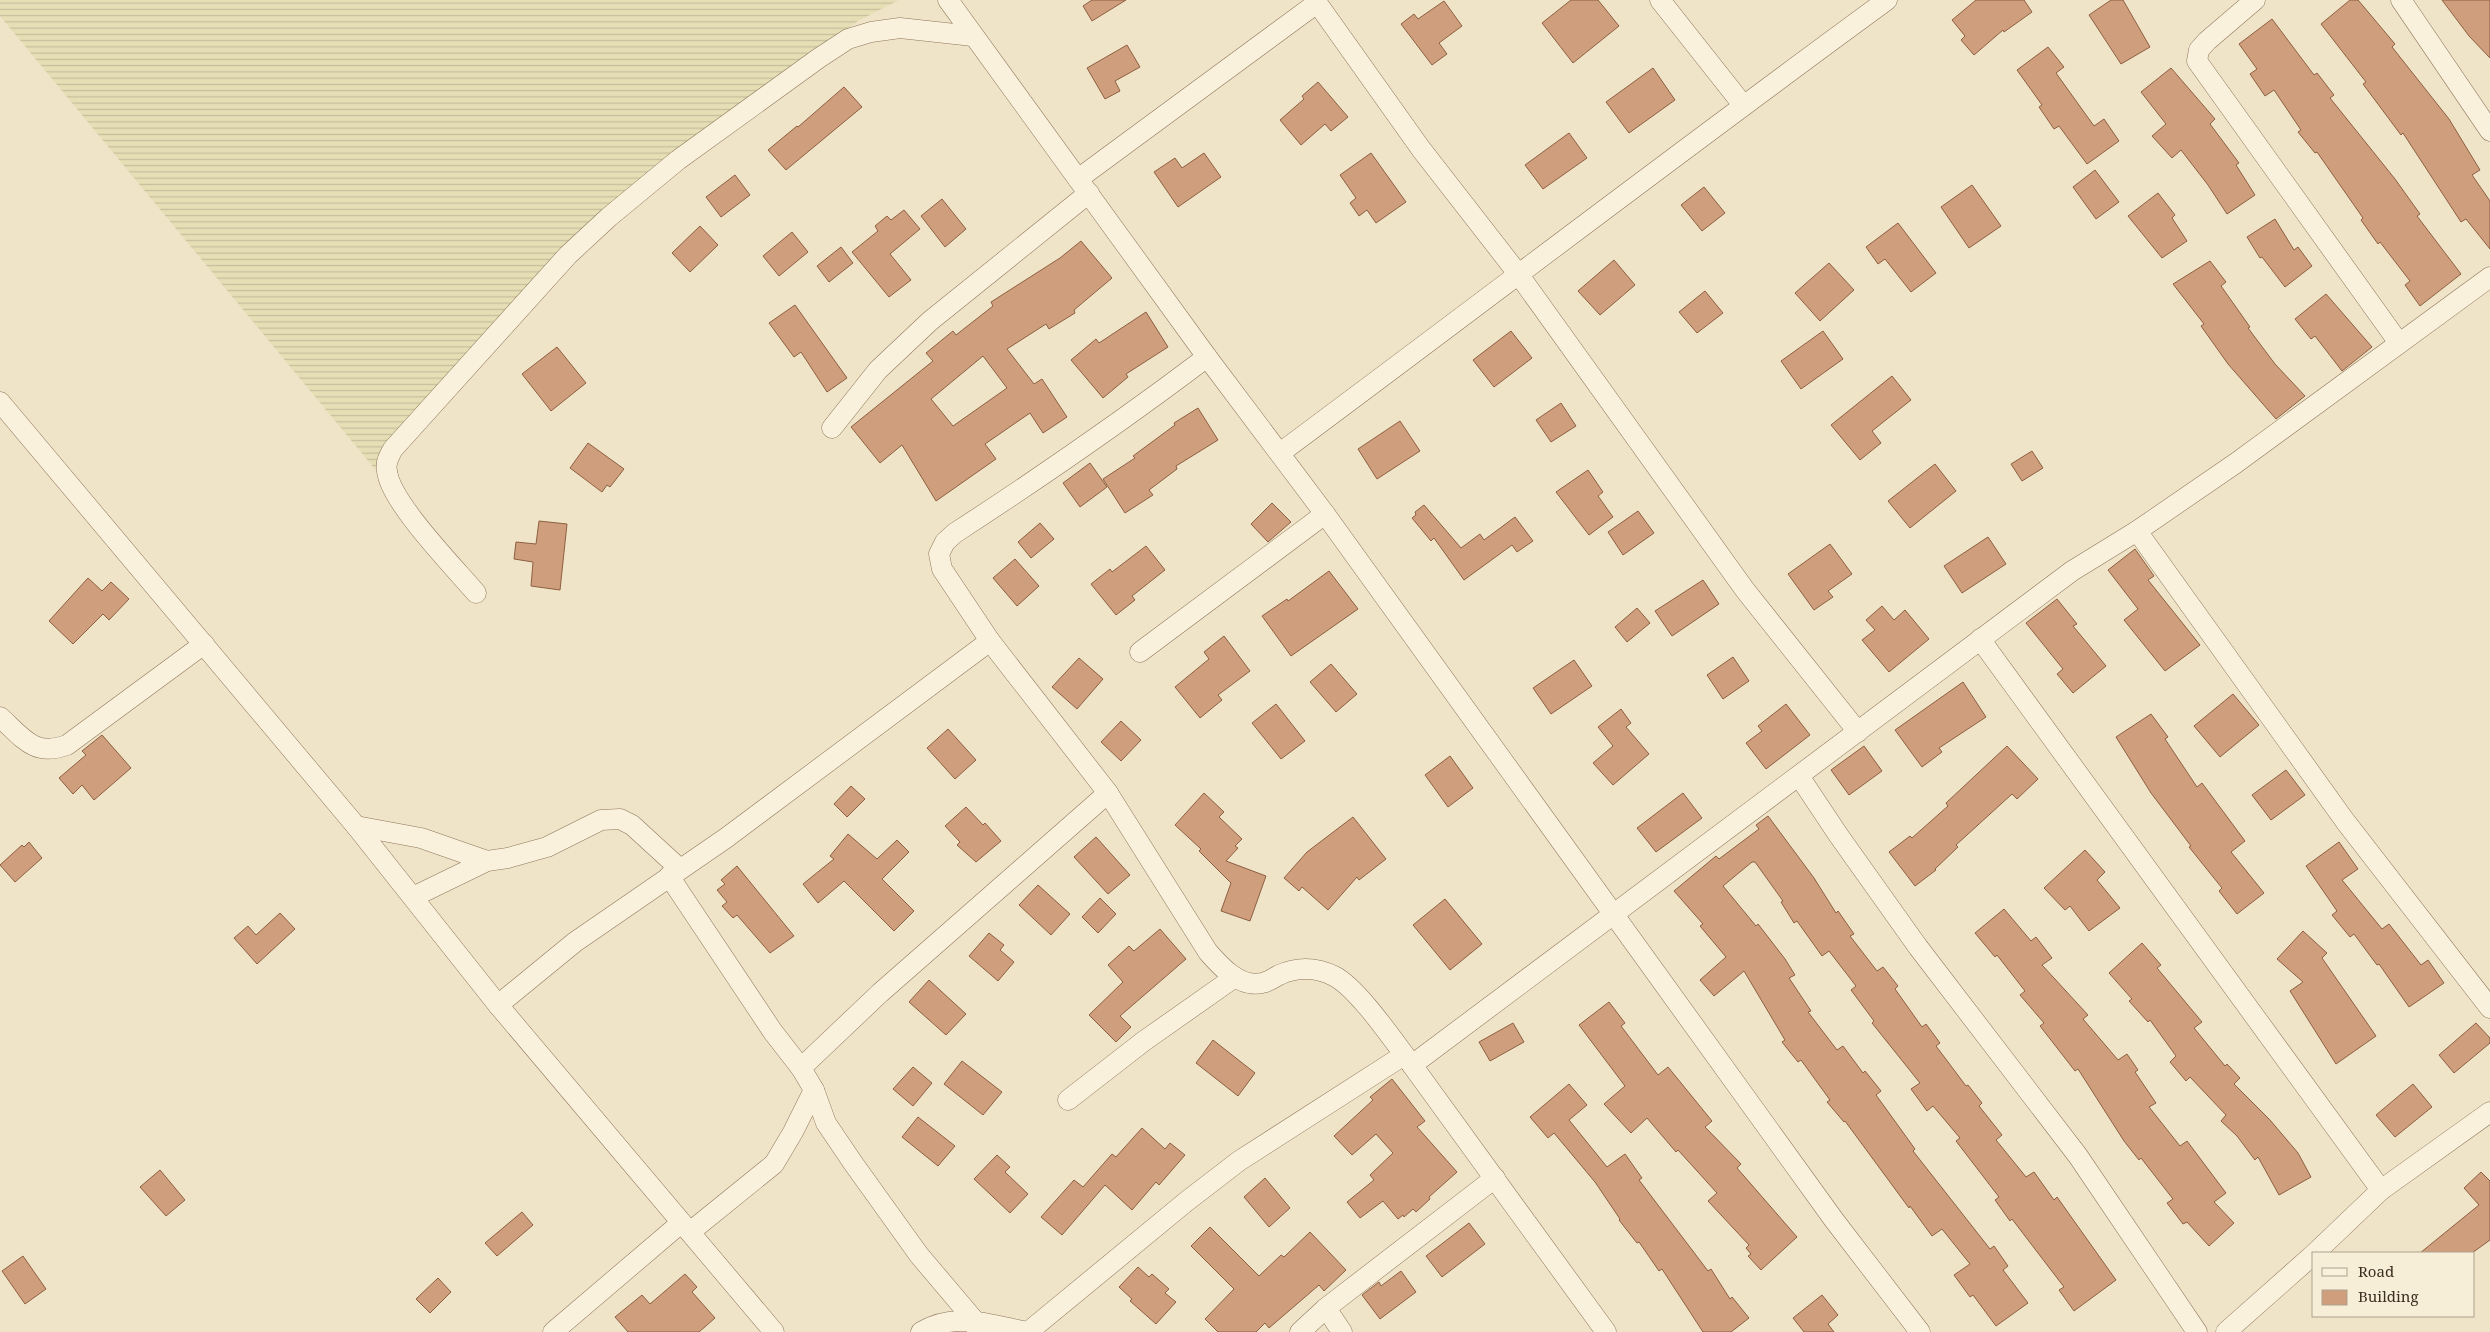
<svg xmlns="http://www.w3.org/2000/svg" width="2490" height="1332" viewBox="0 0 2490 1332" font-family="'Noto Serif',serif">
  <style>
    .farmland { fill: url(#farmland-rules) }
    .building { fill: #cf9f7d; stroke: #8d5f41; fill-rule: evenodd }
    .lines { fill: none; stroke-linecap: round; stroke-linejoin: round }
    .minor-casing { stroke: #8d765c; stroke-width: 21 }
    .minor { stroke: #faf1dc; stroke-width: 20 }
  </style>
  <defs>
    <pattern id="farmland-rules" width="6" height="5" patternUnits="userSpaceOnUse" patternTransform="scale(1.25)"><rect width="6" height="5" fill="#e6deb5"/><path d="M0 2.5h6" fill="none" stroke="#c6bf9b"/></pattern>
  </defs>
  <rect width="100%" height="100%" fill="#f0e4c8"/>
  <path class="farmland" d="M0 0H899L858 21 578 235 379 474 0 16Z"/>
  <g class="building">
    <path d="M1092 0H1126L1092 21 1083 6Z"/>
    <path d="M1571 0H1598L1619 26 1573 63 1542 23Z"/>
    <path d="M1976 0H2024L2032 12 2004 32 2003 30 1974 55 1961 40 1965 36 1952 20Z"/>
    <path d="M2111 0H2123L2150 47 2121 64 2089 15Z"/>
    <path d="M2350 0H2358L2395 44 2392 47 2449 119 2480 170 2472 175 2490 201V249L2466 219 2461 222 2403 133 2401 135 2363 84 2366 82 2321 24Z"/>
    <path d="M2442 0H2490V58L2469 36Z"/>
    <path d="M1444 1 1462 26 1439 43 1447 54 1432 65 1401 24 1414 14 1418 19Z"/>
    <path d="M2272 19 2314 75 2317 73 2334 95 2330 98 2395 179 2420 214 2417 216 2461 274 2420 306 2405 285 2410 281 2380 242 2378 244 2361 220 2363 218 2317 152 2315 153 2298 132 2301 130 2274 90 2265 96 2250 74 2257 69 2239 44Z"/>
    <path d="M1127 45 1140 67 1115 81 1120 91 1105 99 1087 68Z"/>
    <path d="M2048 47 2064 67 2056 73 2094 126 2104 119 2119 141 2087 164 2059 126 2054 129 2039 107 2042 105 2017 70Z"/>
    <path d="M1653 68 1675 100 1629 133 1606 102Z"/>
    <path d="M2171 68 2215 119 2210 124 2239 163 2236 165 2255 195 2227 214 2208 185 2181 150 2172 158 2152 136 2166 124 2141 92Z"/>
    <path d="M1318 82 1348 117 1331 131 1325 124 1301 145 1280 120 1304 99 1302 96Z"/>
    <path d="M844 87 862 107 786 170 768 150 797 126 798 127Z"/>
    <path d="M1569 133 1587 158 1543 189 1525 165Z"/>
    <path d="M1204 153 1221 177 1178 207 1154 172 1175 158 1182 168Z"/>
    <path d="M1371 153 1406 202 1376 223 1367 210 1359 216 1350 203 1356 198 1340 175Z"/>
    <path d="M2095 170 2119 202 2096 219 2073 187Z"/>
    <path d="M735 175 750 195 721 217 706 197Z"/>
    <path d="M1972 185 2001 226 1969 248 1941 207Z"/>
    <path d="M1704 187 1725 213 1702 231 1681 205Z"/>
    <path d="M2158 193 2175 215 2172 218 2187 241 2162 258 2128 216Z"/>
    <path d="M942 199 966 229 945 247 921 216Z"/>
    <path d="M904 210 920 229 890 254 911 280 889 297 852 252 878 231 875 226 887 216 891 220Z"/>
    <path d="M2275 219 2294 250 2298 247 2312 266 2285 287 2262 257 2260 258 2247 237Z"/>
    <path d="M1898 223 1936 273 1911 292 1885 259 1878 264 1866 247Z"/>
    <path d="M700 226 718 245 690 272 672 253Z"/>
    <path d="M792 232 808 252 779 276 763 256Z"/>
    <path d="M1081 241 1112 278 1074 310 1075 313 1049 329 1046 324 1007 349 1034 384 1042 379 1067 417 1043 433 1030 413 985 444 996 459 936 501 902 445 880 463 851 427 933 361 926 353 953 331 956 335 993 306 991 302 1060 258ZM983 356 1007 388 953 426 931 399Z"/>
    <path d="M841 247 853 263 829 282 817 266Z"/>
    <path d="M1614 260 1635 285 1600 315 1578 291Z"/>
    <path d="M2210 261 2226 282 2221 286 2250 327 2248 328 2275 364 2305 396 2276 419 2228 364 2201 326 2204 324 2173 284Z"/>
    <path d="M1829 263 1854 290 1820 321 1795 293Z"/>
    <path d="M1705 291 1723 313 1697 333 1679 312Z"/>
    <path d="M2326 294 2372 347 2342 371 2315 336 2311 339 2295 319Z"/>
    <path d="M795 305 847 378 827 392 801 352 794 357 769 323Z"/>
    <path d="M1146 312 1168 347 1126 374 1128 377 1103 398 1071 360 1096 339 1099 343Z"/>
    <path d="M1511 331 1532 358 1494 387 1473 360Z"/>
    <path d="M1823 331 1843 359 1801 389 1781 361Z"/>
    <path d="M557 347 586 383 551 411 522 374Z"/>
    <path d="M1892 376 1911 400 1872 431 1881 443 1860 460 1831 425Z"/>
    <path d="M1561 403 1576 426 1551 442 1536 420Z"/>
    <path d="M1198 408 1218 440 1176 466 1177 469 1149 490 1153 495 1125 513 1103 479 1135 458 1133 456 1175 425 1174 423Z"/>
    <path d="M1400 421 1420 451 1377 479 1358 449Z"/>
    <path d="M588 443 624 469 610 487 607 485 602 492 570 468Z"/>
    <path d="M2032 451 2043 468 2022 481 2011 464Z"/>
    <path d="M1090 463 1107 487 1080 507 1063 483Z"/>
    <path d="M1935 464 1956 491 1910 528 1888 501Z"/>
    <path d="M1588 470 1603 492 1598 496 1613 517 1589 535 1556 492Z"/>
    <path d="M1272 503 1291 522 1268 542 1251 524Z"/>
    <path d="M1424 505 1461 548 1480 534 1484 540 1515 517 1533 541 1517 552 1512 545 1464 580 1434 538 1431 541 1412 518 1416 515 1415 512Z"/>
    <path d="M1638 511 1654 533 1623 555 1608 532Z"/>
    <path d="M539 521 567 524 560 590 531 586 533 562 514 559 516 542 536 544Z"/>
    <path d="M1040 523 1054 539 1031 558 1018 542Z"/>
    <path d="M1988 537 2006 564 1962 593 1944 566Z"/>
    <path d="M1830 544 1852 574 1828 591 1833 597 1814 610 1788 574Z"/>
    <path d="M1146 546 1165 570 1132 596 1135 600 1116 615 1091 584 1110 569 1112 572Z"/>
    <path d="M2135 549 2154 576 2148 580 2200 645 2165 671 2124 620 2138 609 2108 570Z"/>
    <path d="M1015 559 1039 586 1017 606 993 578Z"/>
    <path d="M1329 571 1358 609 1291 656 1262 616 1287 599 1288 601Z"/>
    <path d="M88 578 102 591 111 582 129 599 109 620 103 614 73 644 49 621Z"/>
    <path d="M1703 580 1719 604 1672 636 1655 611Z"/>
    <path d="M2057 599 2077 624 2073 626 2106 666 2073 693 2057 674 2063 669 2026 623Z"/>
    <path d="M1882 606 1894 620 1905 610 1929 639 1889 672 1862 640 1875 630 1866 620Z"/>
    <path d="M1637 608 1650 623 1627 642 1615 627Z"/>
    <path d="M1224 636 1250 671 1218 695 1222 700 1200 718 1175 687 1209 659 1204 652Z"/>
    <path d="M1733 657 1749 681 1723 699 1707 675Z"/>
    <path d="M1079 658 1103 679 1077 709 1052 687Z"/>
    <path d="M1574 660 1592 686 1551 714 1533 688Z"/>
    <path d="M1331 664 1357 694 1336 712 1310 682Z"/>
    <path d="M1963 682 1986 717 1939 748 1942 752 1922 767 1895 730Z"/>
    <path d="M2233 694 2259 725 2220 757 2194 726Z"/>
    <path d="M1276 704 1305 741 1281 759 1252 723Z"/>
    <path d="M1786 704 1810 735 1766 769 1746 743 1762 731 1758 726Z"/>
    <path d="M1621 709 1631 723 1626 727 1649 754 1613 785 1593 763 1613 746 1598 727Z"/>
    <path d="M2151 714 2168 737 2165 739 2197 787 2202 783 2245 841 2231 852 2264 893 2237 914 2219 891 2222 888 2189 847 2191 846 2151 793 2116 737Z"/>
    <path d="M1121 721 1141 740 1121 761 1101 742Z"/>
    <path d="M948 729 976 760 955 779 927 748Z"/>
    <path d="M102 735 131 768 94 800 82 785 73 794 59 778 86 755 82 751Z"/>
    <path d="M1864 746 1882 771 1849 795 1831 770Z"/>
    <path d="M2007 746 2038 779 2017 799 2012 794 1956 845 1958 847 1935 869 1936 870 1915 886 1889 852 1910 836 1912 838 1948 806 1946 803Z"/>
    <path d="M1450 756 1473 788 1448 807 1425 775Z"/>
    <path d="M2286 770 2305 795 2271 820 2252 795Z"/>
    <path d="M851 786 865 799 847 817 834 804Z"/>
    <path d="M1204 793 1224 812 1219 817 1242 839 1235 846 1238 848 1226 861 1266 876 1250 921 1221 911 1231 883 1199 851 1201 849 1175 825Z"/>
    <path d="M1683 793 1702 818 1656 852 1637 828Z"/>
    <path d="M966 807 983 825 985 823 1001 841 976 862 957 845 960 842 945 826Z"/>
    <path d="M1768 816 1814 878 1836 913 1838 911 1854 934 1850 936 1877 971 1883 967 1898 986 1895 989 1922 1027 1926 1024 1940 1043 1936 1046 1966 1086 1968 1085 1982 1103 1979 1106 2002 1135 1996 1140 2026 1177 2034 1172 2054 1200 2057 1197 2116 1280 2074 1311 2059 1290 2064 1287 2012 1219 2010 1221 1995 1200 1999 1197 1956 1141 1960 1138 1933 1106 1927 1111 1911 1089 1920 1083 1872 1023 1874 1021 1851 990 1856 986 1829 951 1822 956 1797 921 1794 923 1781 902 1783 901 1755 862H1752L1723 886 1756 926 1758 924 1785 959 1795 975 1789 978 1811 1011 1808 1012 1837 1050 1843 1046 1863 1073 1865 1071 1881 1091 1876 1095 1915 1149 1913 1151 1990 1249 1994 1246 2008 1266 2003 1270 2028 1303 1996 1326 1973 1295 1970 1297 1954 1275 1970 1264 1942 1229 1932 1236 1910 1206 1909 1208 1845 1121 1844 1122 1827 1102 1830 1100 1801 1060 1798 1062 1782 1042 1785 1040 1744 971 1714 996 1700 980 1726 957 1700 926 1703 924 1674 891 1716 856 1719 859 1759 829 1756 825Z"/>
    <path d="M1353 817 1386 859 1359 880 1357 877 1328 910 1302 887 1299 891 1284 878 1307 852Z"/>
    <path d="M848 834 877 859 897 840 909 852 882 879 914 911 894 931 844 881 818 903 803 884 834 859 830 856Z"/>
    <path d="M1096 837 1130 875 1108 894 1074 857Z"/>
    <path d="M29 842 42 858 15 882 0 865 22 845 24 847Z"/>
    <path d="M2339 842 2358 869 2342 880 2382 929 2389 924 2421 965 2428 960 2444 983 2409 1007 2379 964 2377 965 2354 934 2350 937 2332 915 2337 911 2306 866Z"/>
    <path d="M2085 850 2105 872 2097 880 2120 908 2089 931 2070 906 2065 910 2044 888Z"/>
    <path d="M737 866 794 936 770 953 737 915 733 918 722 906 727 902 717 890 725 884 721 880Z"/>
    <path d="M1038 885 1070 914 1051 935 1019 905Z"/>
    <path d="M1100 898 1116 914 1098 933 1082 917Z"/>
    <path d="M1445 899 1482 944 1450 970 1413 925Z"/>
    <path d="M2004 909 2031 941 2036 937 2052 958 2042 965 2088 1015 2083 1019 2118 1060 2127 1054 2138 1070 2135 1072 2156 1103 2149 1107 2180 1146 2187 1141 2226 1193 2214 1202 2234 1223 2209 1246 2187 1222 2183 1224 2167 1203 2173 1199 2141 1158 2139 1160 2124 1141 2078 1069 2075 1071 2040 1026 2044 1023 2020 995 2025 991 1997 955 1995 957 1975 933Z"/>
    <path d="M280 913 295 929 257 964 234 938 248 926 256 935Z"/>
    <path d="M1160 929 1186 959 1120 1016 1131 1027 1116 1042 1089 1015 1123 982 1108 965 1129 946 1134 951Z"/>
    <path d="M2303 931 2327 953 2322 958 2376 1036 2336 1064 2290 991 2303 982 2277 959Z"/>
    <path d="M989 933 1004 945 1000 950 1014 962 998 981 969 956Z"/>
    <path d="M2142 943 2161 965 2157 968 2202 1022 2194 1028 2225 1066 2227 1064 2240 1078 2234 1084 2270 1120 2298 1153 2311 1177 2279 1195 2258 1157 2255 1160 2237 1136 2221 1121 2226 1115 2190 1077 2186 1081 2170 1062 2176 1056 2150 1020 2148 1022 2129 1001 2132 999 2109 973Z"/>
    <path d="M929 980 966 1014 946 1035 909 1002Z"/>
    <path d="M1609 1002 1625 1023 1621 1026 1658 1075 1668 1067 1712 1121 1705 1127 1741 1164 1737 1168 1797 1237 1761 1270 1748 1256 1751 1254 1746 1248 1749 1245 1708 1201 1717 1193 1678 1150 1676 1152 1647 1118 1631 1133 1604 1104 1625 1086 1579 1025Z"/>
    <path d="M1513 1023 1524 1042 1490 1061 1479 1042Z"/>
    <path d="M2476 1023 2490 1038V1043L2454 1073 2439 1055Z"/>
    <path d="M1213 1040 1255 1073 1238 1096 1196 1063Z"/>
    <path d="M962 1061 1002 1092 983 1115 944 1084Z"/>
    <path d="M913 1067 932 1083 913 1106 893 1089Z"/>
    <path d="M1392 1079 1425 1121 1417 1127 1457 1172 1429 1197 1430 1199 1416 1212 1413 1209 1404 1217 1403 1215 1398 1219 1383 1201 1360 1218 1347 1202 1374 1180 1370 1175 1393 1153 1376 1134 1352 1155 1334 1136 1373 1100 1370 1097Z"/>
    <path d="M1569 1084 1587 1105 1569 1120 1607 1167 1625 1154 1642 1178 1639 1180 1708 1271 1711 1269 1730 1299 1732 1297 1749 1318 1731 1332H1703L1662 1269 1659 1271 1639 1242 1637 1243 1619 1220 1620 1219 1595 1182 1554 1133 1548 1138 1530 1117Z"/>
    <path d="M2413 1084 2432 1107 2395 1137 2376 1115Z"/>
    <path d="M918 1117 955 1146 938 1166 902 1137Z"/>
    <path d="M1142 1128 1165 1149 1170 1143 1185 1155 1159 1185 1156 1182 1132 1210 1105 1185 1062 1235 1041 1217 1074 1180 1083 1187 1112 1154 1116 1157Z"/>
    <path d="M997 1155 1010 1167 1005 1172 1028 1194 1010 1213 974 1179Z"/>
    <path d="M160 1170 185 1200 166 1216 140 1187Z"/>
    <path d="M2481 1172 2490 1181V1240L2472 1253H2420L2479 1205 2464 1188Z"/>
    <path d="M1265 1178 1290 1208 1269 1227 1244 1197Z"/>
    <path d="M522 1212 533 1225 497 1256 485 1243Z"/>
    <path d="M1469 1223 1485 1244 1442 1277 1426 1256Z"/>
    <path d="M1210 1227 1259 1276 1281 1255 1284 1257 1310 1232 1346 1270 1324 1291 1319 1285 1269 1328 1265 1323 1256 1332H1218L1205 1319 1234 1289 1191 1246Z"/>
    <path d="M23 1256 46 1289 25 1304 2 1271Z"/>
    <path d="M1138 1267 1149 1277 1152 1274 1169 1289 1165 1293 1176 1302 1156 1324 1130 1301 1132 1299 1119 1287Z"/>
    <path d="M1401 1271 1416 1292 1380 1319 1362 1295 1379 1282 1381 1286Z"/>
    <path d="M685 1274 697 1287 692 1292 715 1318 699 1332H628L615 1317 642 1295 650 1304Z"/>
    <path d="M438 1278 451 1292 430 1313 416 1299Z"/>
    <path d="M1822 1295 1838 1315 1828 1324 1834 1332H1804L1793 1318Z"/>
  </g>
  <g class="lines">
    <g class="minor-casing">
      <g id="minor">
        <path d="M948 0 1207 357 1325 514 1834 1220 1920 1332"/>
        <path d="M1315 0 1421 149 1519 275 1745 590 1858 732"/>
        <path d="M1660 0 1743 105"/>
        <path d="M2255 0 2207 41 2199 50 2197 61 2399 343"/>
        <path d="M2401 0 2490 131"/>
        <path d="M1078 179 1317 3"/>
        <path d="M0 402 356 826 498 1005 774 1332"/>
        <path d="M832 428 878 370 930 321 1089 193"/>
        <path d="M1280 453C1483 302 1683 149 1887 0"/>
        <path d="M2137 531 2345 821 2490 1008"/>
        <path d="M476 593C454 567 390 502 387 471 385 463 389 456 393 449L568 255 609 217 678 160 819 58 848 39 871 32 900 28 973 36"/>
        <path d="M1980 639 2381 1190"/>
        <path d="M990 641 1108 793 1208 952C1221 967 1240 988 1262 983 1268 982 1274 978 1279 975 1297 967 1316 967 1334 976 1358 988 1395 1043 1412 1065"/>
        <path d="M1140 652 1325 514"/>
        <path d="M0 717C23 738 34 757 67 745L204 644"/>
        <path d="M1799 776 1839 836 1918 947 2078 1156 2197 1332"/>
        <path d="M356 826 421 838 487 861"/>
        <path d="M669 876 773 1032 801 1068"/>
        <path d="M413 897 487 861 508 858 547 847 601 820 620 819 632 825 680 869"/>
        <path d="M498 1005 575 942 726 838 990 641 942 569 939 554 945 542 955 533C1041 477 1125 419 1207 357"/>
        <path d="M1068 1100 1144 1041 1235 977"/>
        <path d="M690 1232 774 1164 793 1132 814 1090"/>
        <path d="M2315 1253 2381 1190 2490 1112"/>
        <path d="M553 1332 681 1223"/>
        <path d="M921 1332C955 1311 992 1325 1027 1332"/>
        <path d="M977 1332 974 1320 919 1255 853 1163 826 1123 814 1090 801 1068 880 993 1108 793"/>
        <path d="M1028 1332 1187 1201 1239 1161 1404 1055"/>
        <path d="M1300 1332 1326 1308"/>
        <path d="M1342 1332 1326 1308 1495 1178"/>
        <path d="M1606 1332 1412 1065 2072 571 2137 531 2236 463 2490 277"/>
        <path d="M2226 1332 2314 1254"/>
      </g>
    </g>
    <use href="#minor" class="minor"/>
  </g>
  <rect x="2312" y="1252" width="162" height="65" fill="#f7eed8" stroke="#ada18e"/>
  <rect x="2322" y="1268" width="25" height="8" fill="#faf1dc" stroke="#ada18e"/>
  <text x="2358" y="1277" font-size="15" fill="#3d2e20">Road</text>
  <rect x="2322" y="1290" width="25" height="15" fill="#cf9f7d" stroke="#ada18e"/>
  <text x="2358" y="1302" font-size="15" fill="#3d2e20">Building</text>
</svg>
